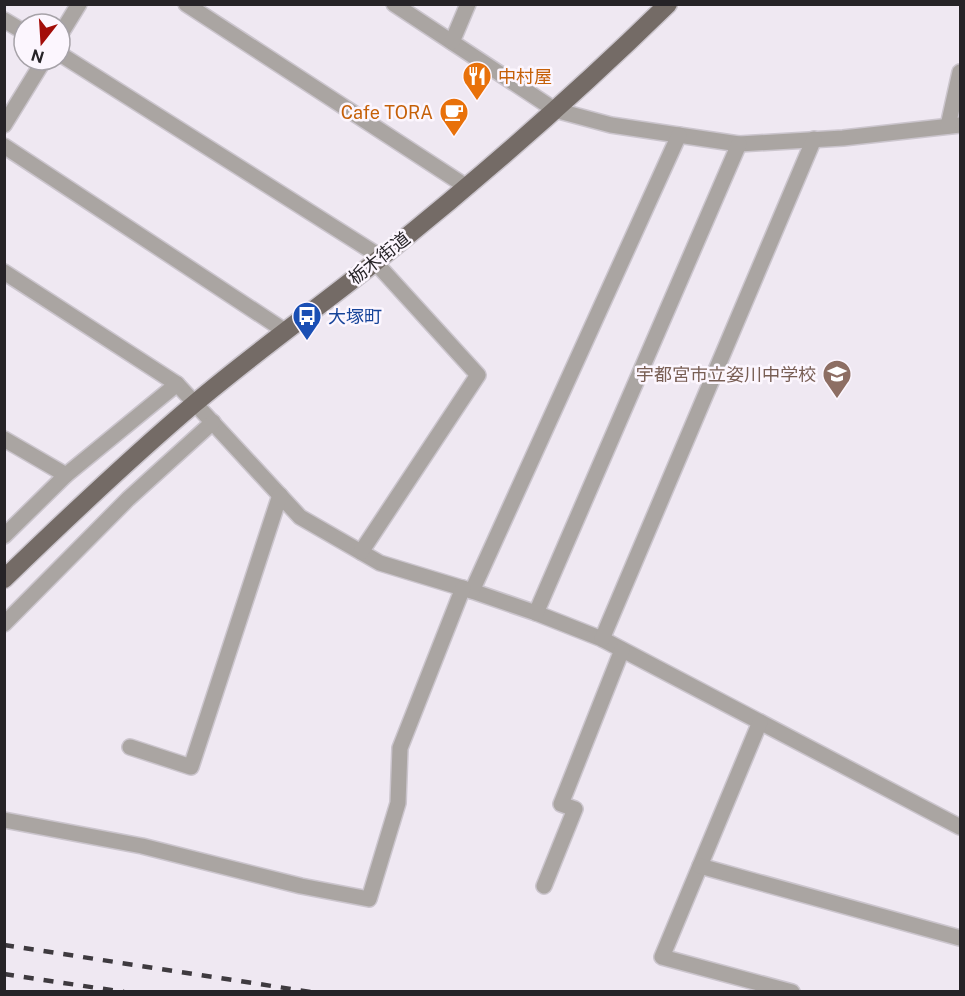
<svg xmlns="http://www.w3.org/2000/svg" width="965" height="996" viewBox="0 0 965 996" font-family="'Public Sans','Noto Sans JP',sans-serif">
  <style>
    .lines { fill: none; stroke-linecap: round; stroke-linejoin: round }
    .street-casing { stroke: #cbc5cd; stroke-width: 18 }
    .primary-casing { stroke: #cbc5cd; stroke-width: 21 }
    .street { stroke: #aaa5a2; stroke-width: 15 }
    .primary { stroke: #746b66; stroke-width: 18 }
    .rail { stroke: #3e3a3f; stroke-width: 4.5; stroke-dasharray: 10 10; stroke-linecap: butt }
    .labels { text-anchor: middle; dominant-baseline: central; stroke-width: 5; stroke-linejoin: round; paint-order: stroke }
    .food-label { font-size: 18px; fill: #c56008; stroke: #fcf6fe; text-anchor: start }
    .street-label { font-size: 18px; fill: #262327; stroke: #fcf6fe }
    .transit-label { font-size: 18px; fill: #164399; stroke: #fcf6fe; text-anchor: start }
    .education-label { font-size: 18px; fill: #785e54; stroke: #fcf6fe; text-anchor: end }
  </style>
  <rect width="100%" height="100%" fill="#efe8f2"/>
  <g class="lines">
    <g class="street-casing">
      <g id="street">
        <path d="M186 4 467 187"/>
        <path d="M394 4 555 110 611 125 739 144 843 138 960 125"/>
        <path d="M4 20 24 32"/>
        <path d="M60 35 79 4"/>
        <path d="M452 42 468 4"/>
        <path d="M60 54 381 257"/>
        <path d="M4 125 44 60"/>
        <path d="M948 126 960 72"/>
        <path d="M4 146 285 331"/>
        <path d="M4 272 177 384 300 517 380 563 472 591 536 613 602 639 960 827"/>
        <path d="M4 439 66 475"/>
        <path d="M4 536 66 475 177 384"/>
        <path d="M361 552 478 375 375 262"/>
        <path d="M472 591 679 135"/>
        <path d="M536 613 739 144"/>
        <path d="M4 624 128 499 213 422"/>
        <path d="M602 639 814 139"/>
        <path d="M760 722 662 957 792 992"/>
        <path d="M130 747 191 767 280 495"/>
        <path d="M4 820 142 846 301 886 369 899 398 803 400 748 463 588"/>
        <path d="M700 866 960 938"/>
        <path d="M544 886 575 809 561 804 622 650"/>
      </g>
    </g>
    <g class="primary-casing">
      <path id="primary" d="M4 579C66 519 128 460 194 404 254 353 318 308 379 259 480 178 576 94 668 4"/>
    </g>
    <use href="#street" class="street"/>
    <use href="#primary" class="primary"/>
    <g class="rail">
      <path d="M4 945 311 992"/>
      <path d="M4 974 124 992"/>
    </g>
  </g>
  <defs>
    <g id="restaurant-pin" transform="scale(1.5)"><path d="M0 17L-7.5 6A9.5 9.5 0 1 1 7.5 6Z" fill="#e8710a" stroke="#fcf6fe"/><path d="M-5-6h1v4h1v-4h1v4h1v-4h1v5L-1.5 .5V6h-2V.5L-5-1ZM5-6V6H3V1.5H1.5Q1.5-4 5-6Z" fill="#fff"/></g>
    <g id="cafe-pin" transform="scale(1.5)"><path d="M0 17L-7.5 6A9.5 9.5 0 1 1 7.5 6Z" fill="#e8710a" stroke="#fcf6fe"/><path d="M-5.5-4.5H6V0H3Q3 3.5 0 3.5H-2.5Q-5.5 3.5-5.5 0ZM3-3.2v2h1.7v-2ZM-6 4.5H4V6H-6Z" fill="#fff"/></g>
    <g id="bus-pin" transform="scale(1.5)"><path d="M0 17L-7.5 6A9.5 9.5 0 1 1 7.5 6Z" fill="#1a4fb4" stroke="#fcf6fe"/><path d="M-5-6H5V4H4V6H2V4H-2V6H-4V4H-5ZM-3.5-4V0h7V-4ZM-3.5 1.2v1.5H-2V1.2ZM2 1.2v1.5H3.5V1.2Z" fill="#fff"/></g>
    <g id="school-pin" transform="scale(1.5)"><path d="M0 17L-7.5 6A9.5 9.5 0 1 1 7.5 6Z" fill="#8d6e63" stroke="#fcf6fe"/><path d="M0-5L7-2L0 1L-7-2ZM-4 1L0 2.5L4 1V4Q0 6-4 4Z" fill="#fff"/></g>
  </defs>
  <g fill-rule="evenodd">
    <use href="#restaurant-pin" x="477" y="76"/>
    <use href="#cafe-pin" x="454" y="112"/>
    <use href="#bus-pin" x="307" y="316"/>
    <use href="#school-pin" x="837" y="374"/>
  </g>
  <g class="labels">
    <g class="food-label">
      <text x="498" y="76">中村屋</text>
      <text x="433" y="112" text-anchor="end">Cafe TORA</text>
    </g>
    <g class="street-label">
      <text transform="translate(379 258) rotate(-38)">栃木街道</text>
    </g>
    <g class="transit-label">
      <text x="328" y="316">大塚町</text>
    </g>
    <g class="education-label">
      <text x="816" y="374">宇都宮市立姿川中学校</text>
    </g>
  </g>
  <rect width="965" height="996" fill="none" stroke="#262327" stroke-width="12"/>
  <g transform="translate(42 42) rotate(197)"><circle r="28" fill="#fcf6fe" stroke="#a6a2a8" stroke-width="1.5"/>
  <path d="M0-4.5L10 22L0 15L-10 22Z" fill="#a30d09"/>
  <text y="-9" font-size="16" font-weight="bold" text-anchor="middle" fill="#262327">N</text>
  </g>
</svg>
